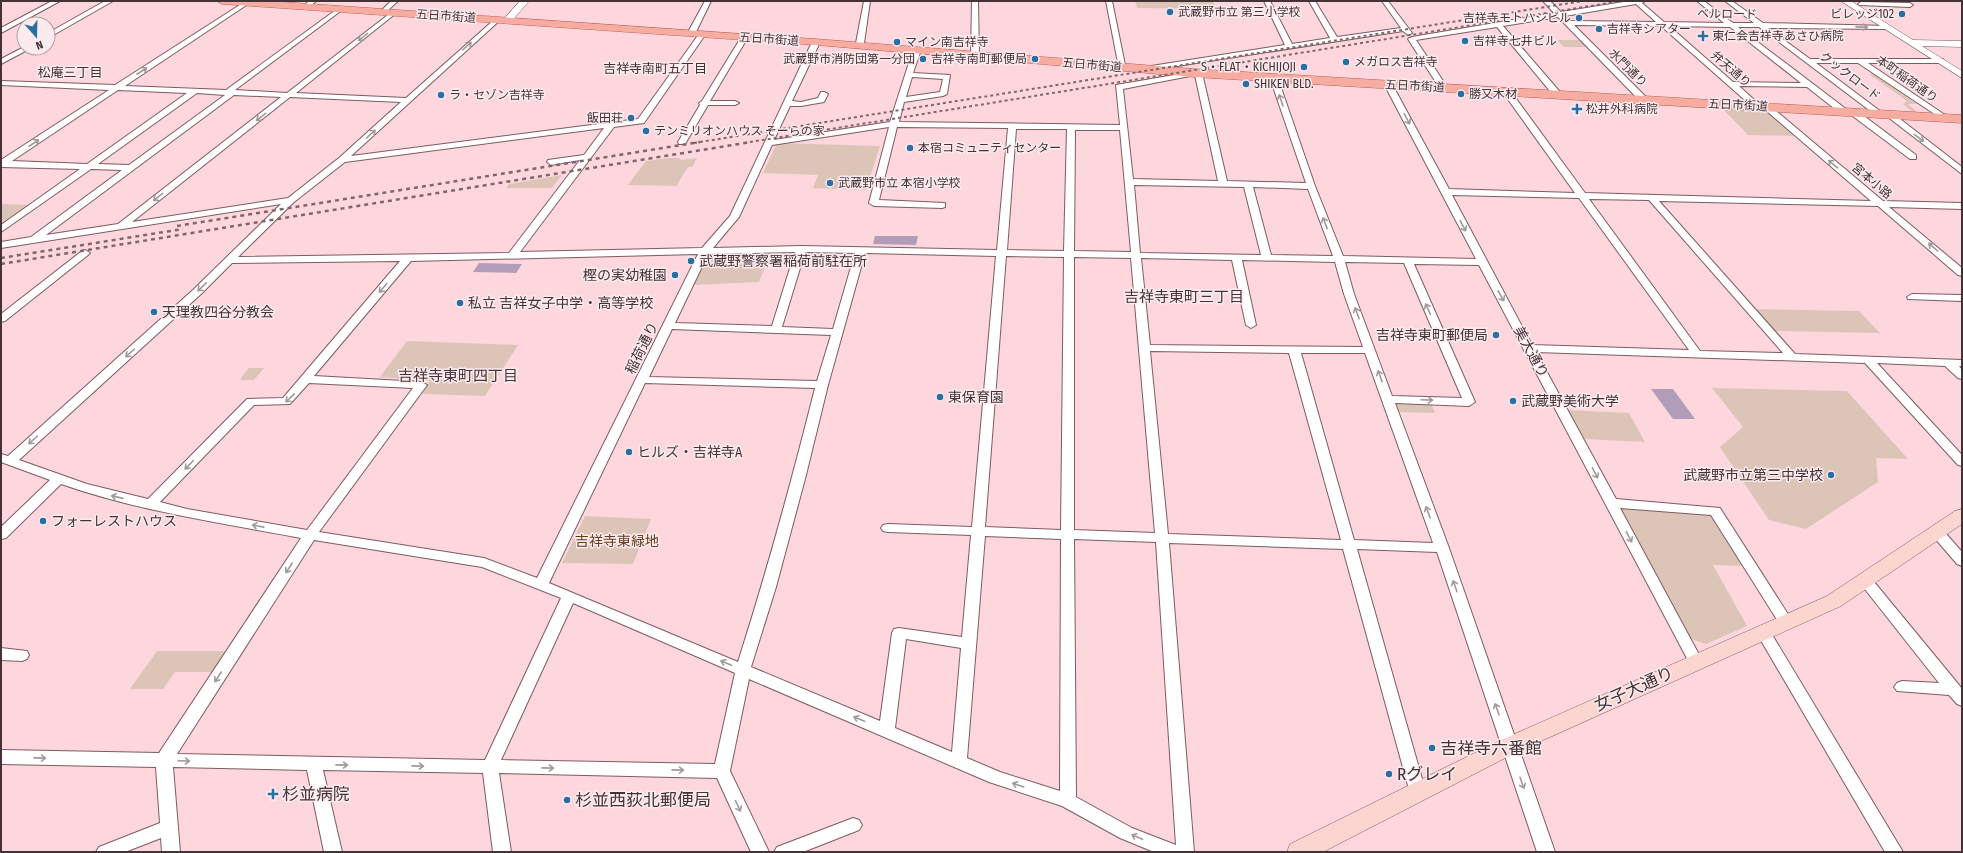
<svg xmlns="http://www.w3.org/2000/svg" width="1963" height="853" viewBox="0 0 1963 853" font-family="'Fira Sans Condensed','Noto Sans JP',sans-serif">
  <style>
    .green { fill: #dcc5b7 }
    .water { fill: #b29db9 }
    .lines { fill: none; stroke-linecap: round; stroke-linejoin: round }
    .minor-casing { stroke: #7c5b61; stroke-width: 2 }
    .tertiary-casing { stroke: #7c5b61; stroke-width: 1 }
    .secondary-casing { stroke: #7c5b61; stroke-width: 1 }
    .primary-casing { stroke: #b45e53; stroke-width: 1 }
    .minor { fill: #fff; fill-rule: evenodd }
    .tertiary { fill: #fff; fill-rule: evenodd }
    .secondary { fill: #fbd6d0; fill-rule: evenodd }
    .primary { fill: #f7aca1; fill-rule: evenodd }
    .rail-far1 { stroke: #7e676b; stroke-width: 2; stroke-dasharray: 3 3; stroke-linecap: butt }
    .rail { stroke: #7e676b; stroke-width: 2.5; stroke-dasharray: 4 4; stroke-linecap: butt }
    .oneway { stroke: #a1999a }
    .poi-dot { fill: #2a6fa4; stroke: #fbebee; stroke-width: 1.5 }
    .labels { text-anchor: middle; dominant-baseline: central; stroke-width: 3; stroke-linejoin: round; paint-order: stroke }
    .far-poi-label { font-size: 12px; fill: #433336; stroke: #fbebee; text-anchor: start }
    .far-street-label { font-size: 12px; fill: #433336; stroke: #fbebee }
    .far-neighbourhood-label { font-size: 13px; fill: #433336; stroke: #fbebee }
    .poi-label { font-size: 14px; fill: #433336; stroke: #fbebee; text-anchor: start }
    .street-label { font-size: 14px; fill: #433336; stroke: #fbebee }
    .park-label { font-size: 14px; fill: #663a1b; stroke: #fbebee }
    .neighbourhood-label { font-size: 15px; fill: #433336; stroke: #fbebee }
    .near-street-label { font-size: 17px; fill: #433336; stroke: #fbebee }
    .near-poi-label { font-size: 17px; fill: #433336; stroke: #fbebee; text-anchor: start }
  </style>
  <rect width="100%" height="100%" fill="#fed7de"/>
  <g class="green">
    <path d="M1135 1H1213L1216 9 1137 8Z"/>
    <path d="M1557 40H1579L1587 47H1564Z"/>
    <path d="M1869 74H1874L1917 104H1908L1917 112H1913L1903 104 1907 101Z"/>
    <path d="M1722 108 1767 111 1797 136 1748 135Z"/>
    <path d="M777 143 880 146 866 190 813 188 818 175 763 173Z"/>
    <path d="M669 158H679L681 160 697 158 692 167H688L676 186 628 185 646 161Z"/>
    <path d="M562 175 552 188H506L509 184Z"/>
    <path d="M1 204 30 205 1 224Z"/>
    <path d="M770 254 759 282 694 285 707 257 711 256Z"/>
    <path d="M1755 309 1859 311 1880 333 1773 331Z"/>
    <path d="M407 341 518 345 485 396 422 394 430 381 380 377Z"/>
    <path d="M249 368H264L254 380H241V378Z"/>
    <path d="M1712 388 1847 391 1908 459 1876 458 1878 482 1806 529 1769 520 1720 447 1743 427Z"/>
    <path d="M1395 401 1431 403 1435 413 1399 412Z"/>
    <path d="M1567 410 1629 413 1645 442 1584 439Z"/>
    <path d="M1628 507 1708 513 1717 519 1744 566 1713 565 1747 626 1706 644 1691 639 1621 509Z"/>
    <path d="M585 516 651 519 633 564 562 563Z"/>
    <path d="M157 651H228L214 672H175L163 689H130Z"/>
  </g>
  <g class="water">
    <path d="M875 236H918L916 245 873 244Z"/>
    <path d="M479 263 522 264 516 273 473 272Z"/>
    <path d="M1651 389H1673L1695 419H1673Z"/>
  </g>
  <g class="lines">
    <g class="minor-casing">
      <g id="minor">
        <path d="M52 1H60L1 33V28Z"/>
        <path d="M105 1H113L48 38V33Z"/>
        <path d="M246 1 248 2V4L125 86 226 90 340 7 343 9 342 10 235 90 287 93 393 11 395 12V14L296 93 406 98 495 19H499V21L351 156 638 119 699 34H703L705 35 644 123 614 127 520 252 702 248 730 216 812 42 816 40 820 42 792 101 801 102 818 98 821 92H824L828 94 824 102 801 106H790L774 140 890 122 913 50 917 48 921 50 913 73 950 75 947 94 943 96 904 102 899 122 1120 125 1116 85 1198 71 1202 73 1227 181 1306 183 1270 78 1277 76 1315 186 1343 256 1476 259 1384 84 1385 82 1392 84 1449 189 1575 193 1502 91 1506 89H1509L1585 193 1871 201 1762 107 1769 105 1883 201 1962 203V209L1889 207 1962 268V276L1958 275 1878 206 1659 201 1795 354 1962 360V366H1959L1962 370V379L1958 378 1945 366 1877 363 1962 455V466L1958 465 1865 363 1536 352 1616 499 1720 508 1793 622 1791 626 1786 627 1781 626 1711 515 1620 508 1703 662 1701 666 1696 668 1691 666 1479 265 1414 264 1475 402 1469 406 1395 403 1449 548 1555 852H1537L1437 552 1357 549 1426 793 1424 798 1418 800 1412 798 1410 793 1343 549 1169 543 1194 852H1154L1120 838 1062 806 989 782 749 679 730 771 769 852H751L717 778 499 773 511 852H493L483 773 323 770 342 852H324L307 770 173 767 180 852H162L161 838 125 852H96L99 847 160 823 156 767 1 764V750L159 753 301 538C221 523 138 511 61 484L6 538 1 539V527L50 480 1 462V454L8 456 193 290 281 204 1 248V242L31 237 122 170 91 169 1 232V225L80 169 1 167V160L109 90 1 85V81L115 85ZM1195 75 1218 181 1133 179 1123 89ZM912 77 943 79 940 92 906 97ZM118 90 187 93 87 164 12 161ZM197 93 225 95 129 165 98 164ZM234 95 281 97 118 224 46 235ZM290 97 401 102 339 158 288 198 132 222ZM889 127 869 203 874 206 942 208 945 207V203L879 200 897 127 1008 128 997 250 801 246 713 248 739 217 772 145ZM604 128 584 155 548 160 547 162 551 165 580 160 509 253 238 257 294 202 345 162ZM1016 129H1067L1064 251 1007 250ZM1075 130H1120L1131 252 1074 251ZM1134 185 1244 187 1261 255 1140 253ZM1253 187 1308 189 1333 256 1271 255ZM1452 195 1579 198 1689 350 1532 345ZM1589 199 1649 200 1783 353 1700 351ZM795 252 772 326 675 323 708 254ZM805 252 855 253 833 329 782 327ZM865 253 996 256 972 527 888 524 883 525 881 528 883 531 888 532 971 535 962 637 899 628 894 629 892 633 880 721 751 667 776 587 806 475 828 385ZM698 254 537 578 484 558 319 532 427 385 421 382 314 376 411 261ZM1006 256 1064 257 1061 530 985 527ZM1074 257 1131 258 1155 533 1074 530ZM1141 258 1232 260 1246 325 1251 328 1256 325 1242 260 1335 262 1344 294 1363 347 1150 345ZM400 261 283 398 247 399 148 499 87 484 19 460 201 294 232 263ZM1345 262 1404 263 1462 398 1392 396 1354 294ZM672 329 831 335 817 381 649 377ZM1150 351 1289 353 1341 540 1168 534ZM1301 353H1365L1433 543 1354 540ZM309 383 413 388 307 530 187 509 160 502 254 405 290 404ZM645 383 815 388C792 480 767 571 738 662L549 583ZM985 536 1061 539 1060 791 1000 772 967 758ZM1074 539 1156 542 1176 845 1132 828 1076 797ZM314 540 482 567 561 598 485 760 177 754ZM573 603 735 673 715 764 501 760ZM906 639 961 648 952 752 895 728Z"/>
        <path d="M309 1H316L308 8H304V6Z"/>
        <path d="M391 1H398L385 13H381V11Z"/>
        <path d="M705 1H711L695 34 689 35 687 34Z"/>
        <path d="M864 1H870L864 43 865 46 861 48H858L856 43Z"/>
        <path d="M972 1H978L979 55 975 57 971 55Z"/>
        <path d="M1106 1H1112L1126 70 1119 68Z"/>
        <path d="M1264 1H1270L1292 44 1330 38 1309 1H1315L1337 37 1401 28 1382 1H1388L1412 33 1408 35 1403 31 1145 71 1141 69 1145 67 1285 45Z"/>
        <path d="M1543 1H1550L1561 12 1630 1H1645L1642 3 1664 22 1724 23 1697 1H1704L1733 23H1754L1725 1H1732L1763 23 1888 26V28L1886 29 1768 28 1810 59H1943L1944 61 1940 63H1868L1945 115V119H1942L1858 63H1816L1884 114 1891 112 1962 167V174L1884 114 1877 116 1759 27H1738L1846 109V113H1840L1807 87 1739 86 1762 107 1755 109 1661 26 1574 25 1646 97 1647 99 1643 101H1640L1558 17 1503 26 1560 92V96H1554L1497 27 1416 40 1447 87 1443 89 1439 87 1408 39 1412 37 1554 13ZM1636 4 1656 22 1570 21 1565 16ZM1669 26 1730 27 1801 83 1733 82Z"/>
        <path d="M1861 2 1910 3 1913 5 1910 7 1859 5 1858 4Z"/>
        <path d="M742 36 748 37 710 101H735L739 103 735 105H708L685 144H679L678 142 700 105 699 103 702 101Z"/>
        <path d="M24 47 31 48 1 64V59Z"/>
        <path d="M1850 110H1856L1916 155V159H1910L1850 114Z"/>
        <path d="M85 250 90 253 88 255 5 321 1 322V314L82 251Z"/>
        <path d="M1912 294 1962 295V301L1908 299 1907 297Z"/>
        <path d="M1937 528 1942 529 1962 552V566L1957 564 1932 535 1930 532 1932 529Z"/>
        <path d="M1865 575 1870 577 1959 685 1962 689V706L1957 704 1949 695 1897 691 1894 687 1897 683 1902 681 1939 683 1860 583 1858 580 1860 577Z"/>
        <path d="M1763 627 1768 628 1903 852H1885L1756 632 1758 628Z"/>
        <path d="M1 648 27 651 29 655 27 659 22 661 1 660Z"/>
        <path d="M853 818 859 820 862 825 859 830 803 852H774L777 847Z"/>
      </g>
    </g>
    <g class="tertiary-casing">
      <g id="tertiary">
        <path d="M520 1H529L510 23H504V19Z"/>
        <path d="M1841 1H1851L1913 40 1962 41V47L1922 46 1962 71V78Z"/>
      </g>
    </g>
    <g class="secondary-casing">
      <path id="secondary" d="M1962 509V524L1841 606 1517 752 1323 852H1287L1290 844 1501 740 1827 596 1955 511Z"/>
    </g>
    <g class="primary-casing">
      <path id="primary" d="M217 1H268L816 39 1194 69 1962 115V123L1194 77 816 45 222 4Z"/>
    </g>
    <use href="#minor" class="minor"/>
    <use href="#tertiary" class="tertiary"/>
    <use href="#secondary" class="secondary"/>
    <use href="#primary" class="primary"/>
    <g class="rail-far1">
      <path d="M694 143 1583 1"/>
      <path d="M744 143 1621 1"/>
    </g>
    <g class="rail">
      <path d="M177 226 700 142"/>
      <path d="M1 258 183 229"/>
      <path d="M1 264 751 142"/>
    </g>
  </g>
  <defs><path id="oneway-shaft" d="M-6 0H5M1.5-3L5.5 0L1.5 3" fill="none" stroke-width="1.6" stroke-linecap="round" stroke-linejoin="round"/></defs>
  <g class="oneway">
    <use href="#oneway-shaft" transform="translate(1862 27) rotate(1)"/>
    <use href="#oneway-shaft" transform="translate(363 37) rotate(142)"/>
    <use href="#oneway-shaft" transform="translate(467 46) rotate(-42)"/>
    <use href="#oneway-shaft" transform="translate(142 71) rotate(-33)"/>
    <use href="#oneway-shaft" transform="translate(1281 100) rotate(-109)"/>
    <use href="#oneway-shaft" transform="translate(261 117) rotate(142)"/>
    <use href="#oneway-shaft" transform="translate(1407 119) rotate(62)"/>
    <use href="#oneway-shaft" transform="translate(371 134) rotate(-42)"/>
    <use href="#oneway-shaft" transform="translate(1919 138) rotate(37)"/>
    <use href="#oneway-shaft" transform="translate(34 143) rotate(-33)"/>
    <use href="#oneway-shaft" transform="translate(1833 164) rotate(-140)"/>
    <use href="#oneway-shaft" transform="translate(158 197) rotate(142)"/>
    <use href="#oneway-shaft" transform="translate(1325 223) rotate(-111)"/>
    <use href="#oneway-shaft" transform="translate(1463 226) rotate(62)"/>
    <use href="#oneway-shaft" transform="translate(1933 247) rotate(-139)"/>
    <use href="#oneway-shaft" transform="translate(202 287) rotate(136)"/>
    <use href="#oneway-shaft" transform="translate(383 288) rotate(130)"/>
    <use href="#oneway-shaft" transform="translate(1501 296) rotate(61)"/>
    <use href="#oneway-shaft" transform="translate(1428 309) rotate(-114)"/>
    <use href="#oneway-shaft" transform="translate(1357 313) rotate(-110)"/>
    <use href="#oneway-shaft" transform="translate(130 353) rotate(138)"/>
    <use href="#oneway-shaft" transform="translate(1380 376) rotate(-110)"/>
    <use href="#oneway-shaft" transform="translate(290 398) rotate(136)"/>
    <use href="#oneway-shaft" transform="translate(1427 400) rotate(2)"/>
    <use href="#oneway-shaft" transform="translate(33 440) rotate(138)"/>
    <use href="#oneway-shaft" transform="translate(189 465) rotate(134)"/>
    <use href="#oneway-shaft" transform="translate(1595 473) rotate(63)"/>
    <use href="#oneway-shaft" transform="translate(117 497) rotate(-167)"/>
    <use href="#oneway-shaft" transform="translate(1428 512) rotate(-110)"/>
    <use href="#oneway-shaft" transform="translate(258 526) rotate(-169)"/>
    <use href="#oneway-shaft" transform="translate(1629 537) rotate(62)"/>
    <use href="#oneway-shaft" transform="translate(289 568) rotate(123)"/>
    <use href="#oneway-shaft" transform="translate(1455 586) rotate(-109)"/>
    <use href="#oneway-shaft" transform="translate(726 663) rotate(-157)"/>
    <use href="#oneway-shaft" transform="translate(218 677) rotate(123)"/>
    <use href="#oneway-shaft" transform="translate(1497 709) rotate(-109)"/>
    <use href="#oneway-shaft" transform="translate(859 719) rotate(-157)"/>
    <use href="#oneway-shaft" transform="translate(40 758) rotate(1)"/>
    <use href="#oneway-shaft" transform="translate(184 761) rotate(2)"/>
    <use href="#oneway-shaft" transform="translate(342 765) rotate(1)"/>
    <use href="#oneway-shaft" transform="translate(418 766) rotate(1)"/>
    <use href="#oneway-shaft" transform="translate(548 768) rotate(1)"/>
    <use href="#oneway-shaft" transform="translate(678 770) rotate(1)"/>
    <use href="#oneway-shaft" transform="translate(1522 783) rotate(71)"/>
    <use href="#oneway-shaft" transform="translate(1018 785) rotate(-161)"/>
    <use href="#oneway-shaft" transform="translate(738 806) rotate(65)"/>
    <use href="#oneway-shaft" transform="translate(1137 837) rotate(-157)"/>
  </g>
  <g class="poi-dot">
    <circle cx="1170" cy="12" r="4"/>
    <circle cx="1902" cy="14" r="4"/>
    <circle cx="1579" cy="18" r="4"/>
    <circle cx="1599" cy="29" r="4"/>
    <path d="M1701 30h4v4h4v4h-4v4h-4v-4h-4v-4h4z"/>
    <circle cx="1465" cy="41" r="4"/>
    <circle cx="897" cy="42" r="4"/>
    <circle cx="923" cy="59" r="4"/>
    <circle cx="1035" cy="59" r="4"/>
    <circle cx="1346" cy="62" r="4"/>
    <circle cx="1304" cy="67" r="4"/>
    <circle cx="1246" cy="84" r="4"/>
    <circle cx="1461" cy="94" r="4"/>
    <circle cx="441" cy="95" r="4"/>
    <path d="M1575 103h4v4h4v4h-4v4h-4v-4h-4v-4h4z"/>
    <circle cx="631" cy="118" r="4"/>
    <circle cx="646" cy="131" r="4"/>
    <circle cx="910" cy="148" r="4"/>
    <circle cx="830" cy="183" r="4"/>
    <circle cx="691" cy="261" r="4"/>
    <circle cx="675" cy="275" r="4"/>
    <circle cx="460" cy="303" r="4"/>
    <circle cx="154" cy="312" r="4"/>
    <circle cx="1496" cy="335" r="4"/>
    <circle cx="940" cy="397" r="4"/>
    <circle cx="1513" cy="401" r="4"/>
    <circle cx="629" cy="452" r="4"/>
    <circle cx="1831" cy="475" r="4"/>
    <circle cx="43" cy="521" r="4"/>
    <circle cx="1432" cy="748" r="4"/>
    <circle cx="1389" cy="774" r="4"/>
    <path d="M271 788h4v4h4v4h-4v4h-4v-4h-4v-4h4z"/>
    <circle cx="567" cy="800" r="4"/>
  </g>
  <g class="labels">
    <g class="far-poi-label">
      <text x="1178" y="12">武蔵野市立 第三小学校</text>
      <text x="1894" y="14" text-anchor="end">ビレッジ102</text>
      <text x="1571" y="18" text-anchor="end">吉祥寺モトハシビル</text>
      <text x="1607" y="29">吉祥寺シアター</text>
      <text x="1712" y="36">東仁会吉祥寺あさひ病院</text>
      <text x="1473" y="41">吉祥寺七井ビル</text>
      <text x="905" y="42">マイン南吉祥寺</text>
      <text x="915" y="59" text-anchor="end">武蔵野市消防団第一分団</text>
      <text x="1027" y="59" text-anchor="end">吉祥寺南町郵便局</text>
      <text x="1354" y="62">メガロス吉祥寺</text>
      <text x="1296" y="67" text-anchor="end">S・FLAT・KICHIJOJI</text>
      <text x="1254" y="84">SHIKEN BLD.</text>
      <text x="1469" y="94">勝又木材</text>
      <text x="449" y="95">ラ・セゾン吉祥寺</text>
      <text x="1586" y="109">松井外科病院</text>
      <text x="623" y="118" text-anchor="end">飯田荘</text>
      <text x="654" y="131">テンミリオンハウス そーらの家</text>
      <text x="918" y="148">本宿コミュニティセンター</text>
      <text x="838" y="183">武蔵野市立 本宿小学校</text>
    </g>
    <g class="far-street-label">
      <text transform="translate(1727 14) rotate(1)">ベルロード</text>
      <text transform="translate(446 16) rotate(4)">五日市街道</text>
      <text transform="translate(769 39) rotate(4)">五日市街道</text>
      <text transform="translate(1092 65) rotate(5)">五日市街道</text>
      <text transform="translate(1628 68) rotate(45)">水門通り</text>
      <text transform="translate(1731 69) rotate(41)">弁天通り</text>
      <text transform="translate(1850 76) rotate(37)">クックロード</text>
      <text transform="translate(1907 79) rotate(35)">本町稲荷通り</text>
      <text transform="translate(1415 86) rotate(3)">五日市街道</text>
      <text transform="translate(1738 105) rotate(3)">五日市街道</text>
      <text transform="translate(1872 181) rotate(40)">宮本小路</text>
    </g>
    <g class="far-neighbourhood-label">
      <text x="655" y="68">吉祥寺南町五丁目</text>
      <text x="70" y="72">松庵三丁目</text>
    </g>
    <g class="poi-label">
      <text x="699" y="261">武蔵野警察署稲荷前駐在所</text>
      <text x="667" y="275" text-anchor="end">樫の実幼稚園</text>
      <text x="468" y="303">私立 吉祥女子中学・高等学校</text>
      <text x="162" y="312">天理教四谷分教会</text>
      <text x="1488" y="335" text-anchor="end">吉祥寺東町郵便局</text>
      <text x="948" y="397">東保育園</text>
      <text x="1521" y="401">武蔵野美術大学</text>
      <text x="637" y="452">ヒルズ・吉祥寺A</text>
      <text x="1823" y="475" text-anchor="end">武蔵野市立第三中学校</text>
      <text x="51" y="521">フォーレストハウス</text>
    </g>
    <g class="street-label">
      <text transform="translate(642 348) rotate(-64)">稲荷通り</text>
      <text transform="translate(1531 352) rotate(61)">美大通り</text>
    </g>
    <g class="park-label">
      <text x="617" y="541">吉祥寺東緑地</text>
    </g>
    <g class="neighbourhood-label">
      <text x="1184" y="297">吉祥寺東町三丁目</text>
      <text x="458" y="376">吉祥寺東町四丁目</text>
    </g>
    <g class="near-street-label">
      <text transform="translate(1634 689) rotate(-24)">女子大通り</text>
    </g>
    <g class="near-poi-label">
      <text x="1440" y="748">吉祥寺六番館</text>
      <text x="1397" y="774">Rグレイ</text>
      <text x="282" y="794">杉並病院</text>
      <text x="575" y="800">杉並西荻北郵便局</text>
    </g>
  </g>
  <rect width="1963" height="853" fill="none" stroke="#433336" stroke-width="4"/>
  <g transform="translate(36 36) rotate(160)"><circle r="19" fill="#fbebee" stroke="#b1a1a4"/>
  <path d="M0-3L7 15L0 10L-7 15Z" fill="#2a6fa4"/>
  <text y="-6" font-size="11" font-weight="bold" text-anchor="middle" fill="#433336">N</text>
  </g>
</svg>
